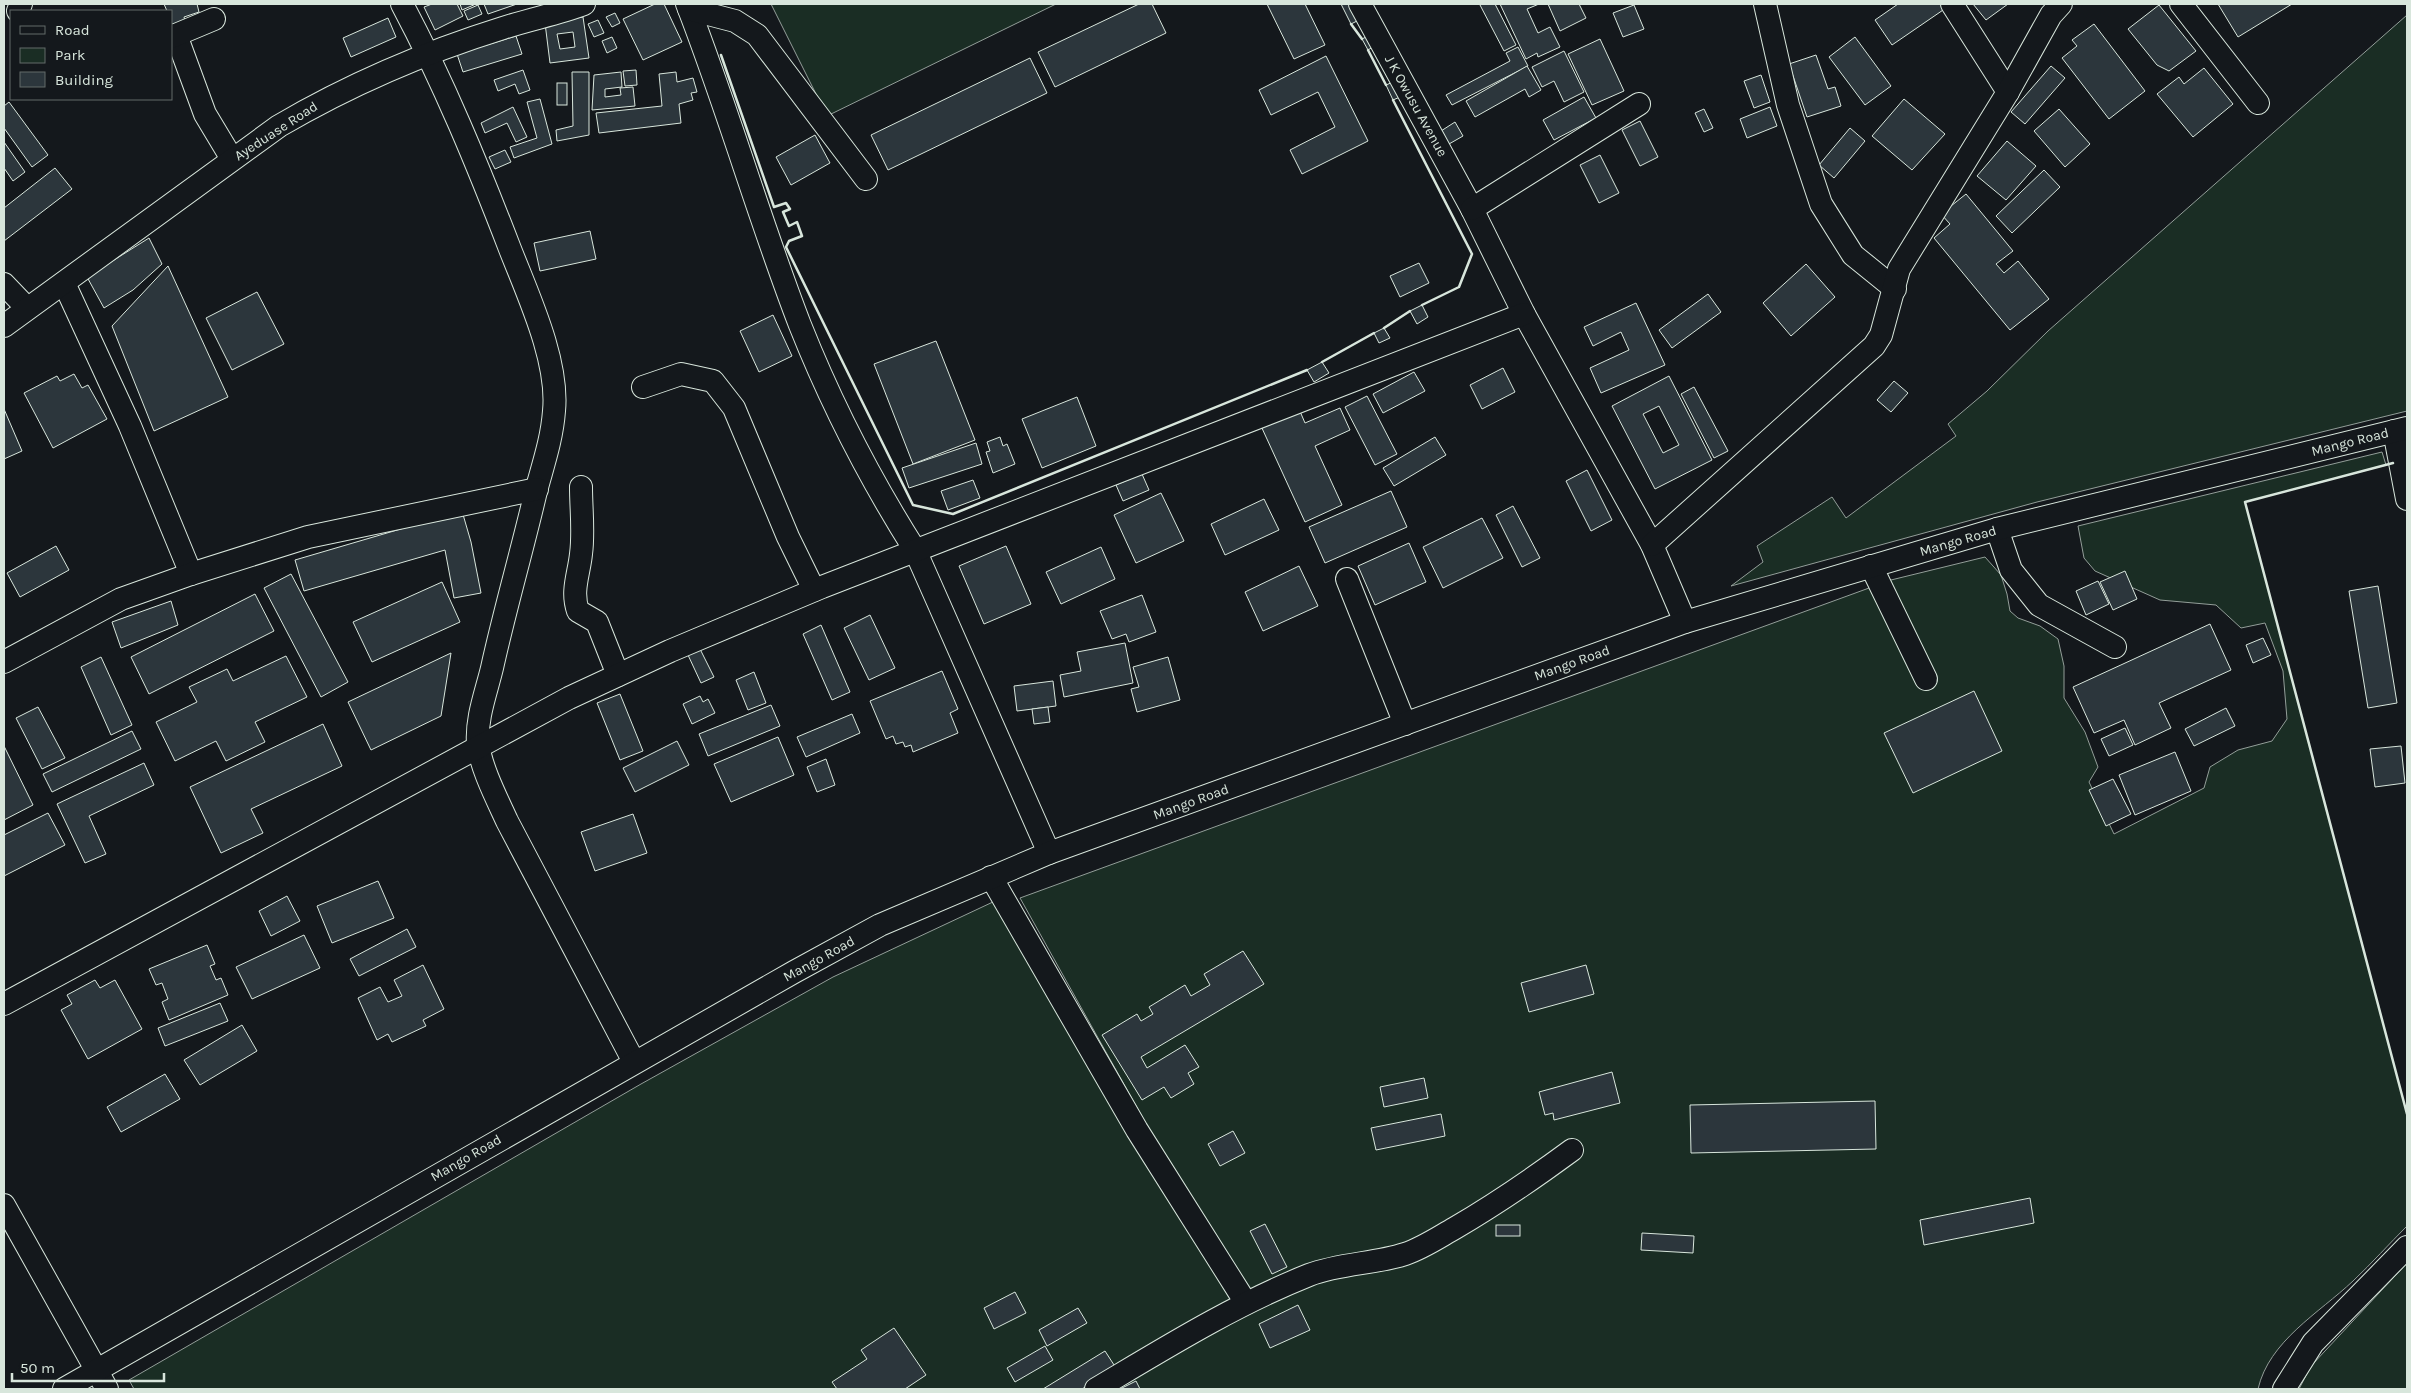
<svg xmlns="http://www.w3.org/2000/svg" width="2411" height="1393" viewBox="0 0 2411 1393" font-family="Karla,sans-serif">
  <style>
    .green { fill: #1a2d24; stroke: #939e99 }
    .building { fill: #2c363c; stroke: #d8e6dc; fill-rule: evenodd }
    .lines { fill: none; stroke-linecap: round; stroke-linejoin: round }
    .minor-casing { stroke: #d8e6dc; stroke-width: 24 }
    .minor { stroke: #14181c; stroke-width: 22 }
    .wall { stroke: #d8e6dc; stroke-width: 2.5 }
    .labels { text-anchor: middle; dominant-baseline: central; stroke-width: 4; stroke-linejoin: round; paint-order: stroke }
    .street-label { font-size: 14px; fill: #d8e6dc; stroke: #14181c }
  </style>
  <rect width="100%" height="100%" fill="#14181c"/>
  <g class="green">
    <path d="M771 4H1056L827 116Z"/>
    <path d="M2407 15V411L2037 502 1731 586 1763 562 1757 546 1832 497 1846 518 1956 436 1948 424 1987 391 2048 331Z"/>
    <path d="M2382 452 2386 465 2245 502 2407 1114V1226C2389 1244 2372 1263 2353 1281 2319 1313 2269 1341 2258 1389H134L129 1380 641 1084 833 977 995 901 1174 1174 1020 898 1891 580 1985 557 2001 575 2007 594 2010 611 2018 618 2040 626 2058 639 2064 666V698L2085 732 2098 767 2089 782 2114 834 2204 788 2210 767 2238 750 2272 741 2287 719 2283 671 2265 623 2241 628 2216 605 2160 600 2095 571 2084 558 2078 526Z"/>
    <path d="M2407 1263V1389H2299L2311 1366Z"/>
  </g>
  <g class="building">
    <path d="M164 4H197L199 12 184 17 186 26 171 27V11H167Z"/>
    <path d="M432 4H457L463 16 435 30 424 7Z"/>
    <path d="M460 4H476L462 10Z"/>
    <path d="M484 4H517L488 14Z"/>
    <path d="M655 4H664L682 42 643 60 623 19Z"/>
    <path d="M1139 4H1152L1166 33 1055 87 1038 52Z"/>
    <path d="M1267 4H1305L1325 45 1294 59Z"/>
    <path d="M1341 4H1357L1363 18 1351 24Z"/>
    <path d="M1482 4H1495L1516 45 1504 51 1480 5Z"/>
    <path d="M1500 4H1539L1527 9 1538 33 1550 27 1560 47 1538 57 1537 53 1526 59Z"/>
    <path d="M1548 4H1579L1586 18 1560 31Z"/>
    <path d="M1898 4H1943L1946 8 1892 45 1875 20Z"/>
    <path d="M1973 4H2008L1986 20Z"/>
    <path d="M2218 4H2292L2238 37Z"/>
    <path d="M478 5 482 14 468 20 464 11Z"/>
    <path d="M1634 5 1644 29 1623 37 1613 13Z"/>
    <path d="M2159 5 2196 51 2169 71 2157 65 2128 29Z"/>
    <path d="M615 13 620 23 612 27 606 17Z"/>
    <path d="M583 17 589 58 550 63 545 23ZM573 32 575 47 560 49 557 34Z"/>
    <path d="M388 18 396 37 351 57 343 38Z"/>
    <path d="M598 20 604 33 594 37 588 24Z"/>
    <path d="M2094 24 2145 91 2109 119 2062 58 2077 46 2072 40Z"/>
    <path d="M1370 35 1376 45 1368 50 1362 39Z"/>
    <path d="M516 36 522 54 463 72 457 54Z"/>
    <path d="M612 37 617 48 607 53 602 41Z"/>
    <path d="M1855 37 1891 86 1865 105 1829 57Z"/>
    <path d="M1600 39 1624 91 1592 105 1568 54Z"/>
    <path d="M1518 47 1528 66 1452 105 1446 95 1510 61 1506 53Z"/>
    <path d="M1564 51 1584 92 1564 102 1554 81 1542 87 1532 67Z"/>
    <path d="M1816 55 1828 89 1835 87 1841 106 1807 117 1789 64Z"/>
    <path d="M1326 56 1368 141 1302 174 1290 150 1335 127 1318 92 1271 115 1259 90Z"/>
    <path d="M1030 58 1047 93 888 170 871 135Z"/>
    <path d="M1527 66 1541 90 1529 97 1525 89 1475 117 1466 101Z"/>
    <path d="M2051 66 2065 78 2025 124 2011 112Z"/>
    <path d="M2204 68 2233 104 2193 137 2157 94 2179 77 2184 84Z"/>
    <path d="M523 70 530 90 519 94 515 84 498 91 494 80Z"/>
    <path d="M636 70 637 85 625 86 623 71Z"/>
    <path d="M572 72H589V135L557 141 556 130 573 126Z"/>
    <path d="M621 72 622 87 605 89V97L621 95 620 88 633 87 635 106 592 110 594 75Z"/>
    <path d="M676 72 677 82 693 78 697 92 691 93 693 100 679 104 681 123 599 133 596 113 662 106 659 74Z"/>
    <path d="M1761 75 1770 102 1754 108 1744 81Z"/>
    <path d="M1393 82 1400 97 1393 100 1386 85Z"/>
    <rect x="557" y="83" width="10" height="22"/>
    <path d="M1584 97 1596 118 1554 140 1543 120Z"/>
    <path d="M540 99 552 144 514 158 510 147 537 138 527 102Z"/>
    <path d="M1904 99 1945 134 1912 170 1872 136Z"/>
    <path d="M9 102 48 155 32 167 4 128V106Z"/>
    <path d="M513 107 527 137 516 142 507 123 485 133 481 123Z"/>
    <path d="M1770 107 1777 126 1747 138 1740 119Z"/>
    <path d="M1704 109 1713 128 1704 132 1695 113Z"/>
    <path d="M2059 109 2090 144 2065 167 2034 131Z"/>
    <path d="M1640 121 1658 157 1640 166 1622 130Z"/>
    <path d="M1455 122 1463 136 1449 144 1441 131Z"/>
    <path d="M1850 128 1865 141 1834 178 1819 165Z"/>
    <path d="M815 135 830 163 791 185 776 157Z"/>
    <path d="M2007 141 2036 166 2006 200 1977 176Z"/>
    <path d="M4 142 25 172 13 181 4 168Z"/>
    <path d="M505 150 511 162 495 169 489 157Z"/>
    <path d="M1600 155 1619 193 1599 203 1580 165Z"/>
    <path d="M55 168 72 189 4 241V208Z"/>
    <path d="M2044 170 2060 187 2012 233 1996 216Z"/>
    <path d="M1966 194 2013 251 1996 264 2004 273 2018 261 2049 299 2010 330 1934 238 1950 224 1941 214Z"/>
    <path d="M590 231 596 259 540 271 534 243Z"/>
    <path d="M149 238 162 264 133 290 104 308 87 277Z"/>
    <path d="M1419 263 1429 283 1400 297 1390 276Z"/>
    <path d="M1806 264 1835 297 1791 336 1763 303Z"/>
    <path d="M168 266 228 397 154 431 112 326Z"/>
    <path d="M257 292 284 344 232 370 206 318Z"/>
    <path d="M1708 294 1721 312 1672 348 1659 330Z"/>
    <path d="M1636 303 1665 365 1601 393 1590 368 1629 350 1621 332 1593 346 1584 327Z"/>
    <path d="M1422 305 1428 317 1417 324 1410 311Z"/>
    <path d="M773 315 792 356 759 372 740 331Z"/>
    <path d="M1384 328 1390 338 1379 343 1374 333Z"/>
    <path d="M936 341 975 440 913 464 874 364Z"/>
    <path d="M1322 362 1329 373 1314 382 1307 370Z"/>
    <path d="M1503 368 1515 392 1482 409 1470 385Z"/>
    <path d="M1414 372 1425 391 1383 413 1373 394Z"/>
    <path d="M74 374 82 388 88 385 107 419 53 448 24 393 57 376 60 381Z"/>
    <path d="M1669 376 1712 460 1655 489 1612 406ZM1659 406 1679 445 1663 453 1643 414Z"/>
    <path d="M1894 381 1908 393 1891 412 1877 400Z"/>
    <path d="M1694 387 1728 451 1714 458 1681 394Z"/>
    <path d="M1367 396 1397 454 1375 465 1345 407Z"/>
    <path d="M1077 397 1096 446 1042 468 1022 419Z"/>
    <path d="M1340 408 1350 430 1315 446 1342 505 1305 522 1261 426 1299 409 1305 423Z"/>
    <path d="M4 409 22 451 4 459Z"/>
    <path d="M1000 437 1003 446 1007 444 1015 464 993 473 986 452 990 451 987 442Z"/>
    <path d="M1435 437 1446 455 1394 486 1383 468Z"/>
    <path d="M976 443 982 464 909 488 902 468Z"/>
    <path d="M1587 470 1612 520 1591 531 1566 481Z"/>
    <path d="M1142 474 1149 490 1123 501 1116 485Z"/>
    <path d="M973 480 980 498 948 510 941 491Z"/>
    <path d="M1391 491 1407 527 1325 563 1309 527Z"/>
    <path d="M1161 493 1184 541 1136 563 1114 515Z"/>
    <path d="M1264 499 1279 530 1225 555 1211 524Z"/>
    <path d="M1513 506 1540 558 1522 567 1496 515Z"/>
    <path d="M462 511 471 542 481 593 454 598 445 550 304 591 295 560Z"/>
    <path d="M1482 518 1503 558 1443 588 1423 547Z"/>
    <path d="M1409 543 1426 582 1375 605 1358 566Z"/>
    <path d="M56 546 69 570 20 597 7 573Z"/>
    <path d="M1006 546 1031 604 984 624 959 566Z"/>
    <path d="M1101 547 1115 579 1061 604 1046 572Z"/>
    <path d="M1299 566 1318 606 1263 631 1245 592Z"/>
    <path d="M2125 571 2137 599 2113 610 2100 582Z"/>
    <path d="M291 574 348 682 321 697 264 588Z"/>
    <path d="M2098 581 2109 604 2086 615 2076 591Z"/>
    <path d="M442 582 460 622 372 662 353 622Z"/>
    <path d="M2378 586 2397 703 2368 708 2349 591Z"/>
    <path d="M255 594 274 631 149 694 131 657Z"/>
    <path d="M1142 595 1156 632 1129 642 1126 634 1112 639 1100 611Z"/>
    <path d="M171 601 178 625 121 648 112 622Z"/>
    <path d="M870 615 895 668 869 680 844 628Z"/>
    <path d="M2210 624 2231 670 2159 703 2171 728 2135 745 2124 720 2094 733 2073 687Z"/>
    <path d="M821 625 850 692 832 700 803 634Z"/>
    <path d="M2263 638 2271 655 2253 663 2246 645Z"/>
    <path d="M1125 643 1133 683 1064 697 1060 675 1081 671 1077 652Z"/>
    <path d="M700 649 714 677 701 683 688 655Z"/>
    <path d="M451 653 441 716 371 750 348 702Z"/>
    <path d="M286 656 307 697 255 722 265 742 226 761 216 741 175 761 156 722 197 702 189 687 227 669 233 681Z"/>
    <path d="M101 657 132 725 111 735 81 667Z"/>
    <path d="M1168 657 1180 700 1137 712 1131 689 1139 687 1133 667Z"/>
    <path d="M942 671 958 709 950 713 958 733 913 752 911 745 905 747 903 742 896 744 893 736 886 739 870 701Z"/>
    <path d="M754 672 766 703 748 710 736 680Z"/>
    <path d="M1053 681 1056 706 1017 711 1014 686Z"/>
    <path d="M1974 691 2002 751 1913 793 1884 733Z"/>
    <path d="M620 694 643 751 620 760 597 703Z"/>
    <path d="M700 696 703 702 708 699 715 713 692 724 683 704Z"/>
    <path d="M771 705 780 726 708 756 699 734Z"/>
    <path d="M38 707 65 758 42 769 16 718Z"/>
    <path d="M1048 707 1050 722 1034 724 1032 709Z"/>
    <path d="M2226 708 2235 726 2194 746 2185 729Z"/>
    <path d="M852 714 860 733 806 757 797 737Z"/>
    <path d="M323 724 342 766 251 809 263 833 221 853 190 787Z"/>
    <path d="M2125 728 2133 745 2109 756 2101 739Z"/>
    <path d="M132 731 141 749 52 792 43 774Z"/>
    <path d="M778 737 794 775 731 802 714 764Z"/>
    <path d="M677 741 689 765 635 792 623 768Z"/>
    <path d="M4 746 33 805 4 820Z"/>
    <path d="M2401 746 2405 783 2375 787 2370 749Z"/>
    <path d="M2175 752 2191 791 2135 815 2119 775Z"/>
    <path d="M826 759 835 785 817 792 807 767Z"/>
    <path d="M144 763 154 785 89 816 106 854 85 863 57 804Z"/>
    <path d="M2113 779 2131 814 2106 826 2089 790Z"/>
    <path d="M48 813 65 845 4 876V835Z"/>
    <path d="M633 814 647 853 595 871 581 832Z"/>
    <path d="M378 881 394 918 332 943 317 906Z"/>
    <path d="M287 896 300 921 271 936 259 911Z"/>
    <path d="M407 929 416 947 359 976 350 959Z"/>
    <path d="M304 935 320 968 252 999 236 967Z"/>
    <path d="M207 945 215 964 210 966 216 980 221 978 228 995 169 1020 162 1002 168 999 162 983 156 985 149 969Z"/>
    <path d="M1243 951 1264 984 1141 1057 1147 1068 1185 1045 1199 1067 1188 1073 1194 1084 1171 1098 1164 1087 1142 1100 1102 1035 1137 1014 1141 1021 1153 1014 1149 1007 1185 985 1191 996 1210 985 1204 974Z"/>
    <path d="M423 965 444 1009 423 1020 426 1026 392 1042 388 1034 377 1040 358 998 380 987 388 1002 402 996 394 980Z"/>
    <path d="M1586 965 1594 994 1529 1012 1521 983Z"/>
    <path d="M95 980 100 988 115 980 142 1029 88 1059 61 1010 72 1004 67 995Z"/>
    <path d="M220 1003 228 1021 165 1046 158 1028Z"/>
    <path d="M242 1025 257 1051 200 1085 184 1060Z"/>
    <path d="M1612 1072 1620 1103 1554 1120 1553 1113 1545 1115 1539 1092Z"/>
    <path d="M165 1074 180 1099 121 1132 107 1107Z"/>
    <path d="M1424 1078 1428 1098 1384 1107 1380 1087Z"/>
    <path d="M1875 1101 1876 1149 1691 1153 1690 1105Z"/>
    <path d="M1441 1114 1445 1136 1376 1150 1371 1128Z"/>
    <path d="M1233 1131 1245 1153 1220 1166 1208 1144Z"/>
    <path d="M2030 1198 2034 1223 1924 1245 1920 1220Z"/>
    <path d="M1265 1224 1287 1267 1272 1274 1250 1231Z"/>
    <rect x="1496" y="1225" width="24" height="11"/>
    <path d="M1642 1233 1694 1236 1693 1253 1641 1250Z"/>
    <path d="M1015 1292 1026 1313 994 1329 984 1308Z"/>
    <path d="M1298 1305 1310 1330 1270 1348 1259 1324Z"/>
    <path d="M1078 1308 1087 1323 1047 1346 1039 1330Z"/>
    <path d="M894 1328 926 1375 905 1389H837L832 1382 867 1359 861 1350Z"/>
    <path d="M1045 1346 1053 1360 1015 1382 1007 1368Z"/>
    <path d="M1105 1351 1116 1368 1082 1389H1043Z"/>
    <path d="M1136 1381 1140 1389H1120Z"/>
  </g>
  <g class="lines">
    <g class="minor-casing">
      <g id="minor">
        <path d="M402 4C444 83 478 166 510 249 528 295 559 361 554 411 552 439 543 465 536 491 522 551 505 609 492 668 486 693 476 718 478 744 481 768 497 799 507 821L634 1062"/>
        <path d="M687 4C728 109 759 219 800 325 831 403 870 479 915 550L1049 853"/>
        <path d="M1360 4 1472 209 1524 314 1652 545 1685 622"/>
        <path d="M1765 4 1788 105 1821 204 1853 255 1895 289"/>
        <path d="M1952 4 2008 92"/>
        <path d="M2181 4 2258 103"/>
        <path d="M689 9 735 21 757 35 866 179"/>
        <path d="M18 11 21 4"/>
        <path d="M176 35 205 114 232 159"/>
        <path d="M171 37 214 19"/>
        <path d="M1472 209 1639 104"/>
        <path d="M64 283 130 426 191 574"/>
        <path d="M4 284 27 308"/>
        <path d="M4 326 279 126C349 85 426 52 503 28 530 19 558 14 584 4"/>
        <path d="M643 387 681 374 713 381 734 408 788 537 814 590"/>
        <path d="M2394 431 2407 499"/>
        <path d="M581 487C581 509 584 532 581 554 579 574 571 591 578 611L597 622 618 675"/>
        <path d="M1997 529 2011 570 2039 605 2115 647"/>
        <path d="M1652 545 1874 346 1881 335 1899 269 2008 92 2051 15 2061 4"/>
        <path d="M1871 566 1926 679"/>
        <path d="M1347 579 1405 724"/>
        <path d="M4 662 121 599 191 574 308 537 537 489"/>
        <path d="M991 877 1137 1130 1246 1303"/>
        <path d="M4 1004 569 698 670 651 822 587 1524 314"/>
        <path d="M4 1205 107 1389"/>
        <path d="M64 1389 794 972 880 925 1049 853 1685 622 1997 529 2407 428"/>
        <path d="M1096 1389C1165 1348 1234 1305 1309 1275 1341 1263 1375 1264 1405 1254 1423 1248 1439 1237 1455 1228 1496 1204 1534 1178 1572 1150"/>
        <path d="M2284 1389 2313 1343 2407 1247"/>
      </g>
    </g>
    <use href="#minor" class="minor"/>
    <g class="wall">
      <path d="M1351 24 1362 39"/>
      <path d="M1368 50 1386 85"/>
      <path d="M721 55 774 207 786 203 790 209 783 212 789 226 797 222 802 236 789 241 786 247 913 505 953 514 1307 370"/>
      <path d="M1393 100 1472 254 1459 287 1422 305"/>
      <path d="M1384 328 1410 311"/>
      <path d="M1322 362 1374 333"/>
      <path d="M2393 463 2245 502 2407 1114"/>
    </g>
  </g>
  <g class="labels">
    <g class="street-label">
      <text transform="translate(1416 106) rotate(61)">J K Owusu Avenue</text>
      <text transform="translate(276 131) rotate(-33)">Ayeduase Road</text>
      <text transform="translate(2350 442) rotate(-14)">Mango Road</text>
      <text transform="translate(1958 541) rotate(-16)">Mango Road</text>
      <text transform="translate(1572 663) rotate(-20)">Mango Road</text>
      <text transform="translate(1191 802) rotate(-20)">Mango Road</text>
      <text transform="translate(819 959) rotate(-29)">Mango Road</text>
      <text transform="translate(466 1158) rotate(-30)">Mango Road</text>
    </g>
  </g>
  <rect width="2411" height="1393" fill="none" stroke="#d8e6dc" stroke-width="10"/>
  <rect x="10" y="10" width="162" height="90" fill="#14181c" stroke="#626a69"/>
  <rect x="20" y="26" width="25" height="8" fill="#14181c" stroke="#626a69"/>
  <text x="55" y="35" font-size="15" fill="#d8e6dc">Road</text>
  <rect x="20" y="48" width="25" height="15" fill="#1a2d24" stroke="#626a69"/>
  <text x="55" y="60" font-size="15" fill="#d8e6dc">Park</text>
  <rect x="20" y="72" width="25" height="15" fill="#2c363c" stroke="#626a69"/>
  <text x="55" y="85" font-size="15" fill="#d8e6dc">Building</text>
  <path d="M12 1373v8h152v-8" fill="none" stroke="#d8e6dc" stroke-width="2.5"/>
  <text x="20" y="1373" font-size="15" fill="#d8e6dc" stroke="#14181c" stroke-width="4" paint-order="stroke">50 m</text>
</svg>
